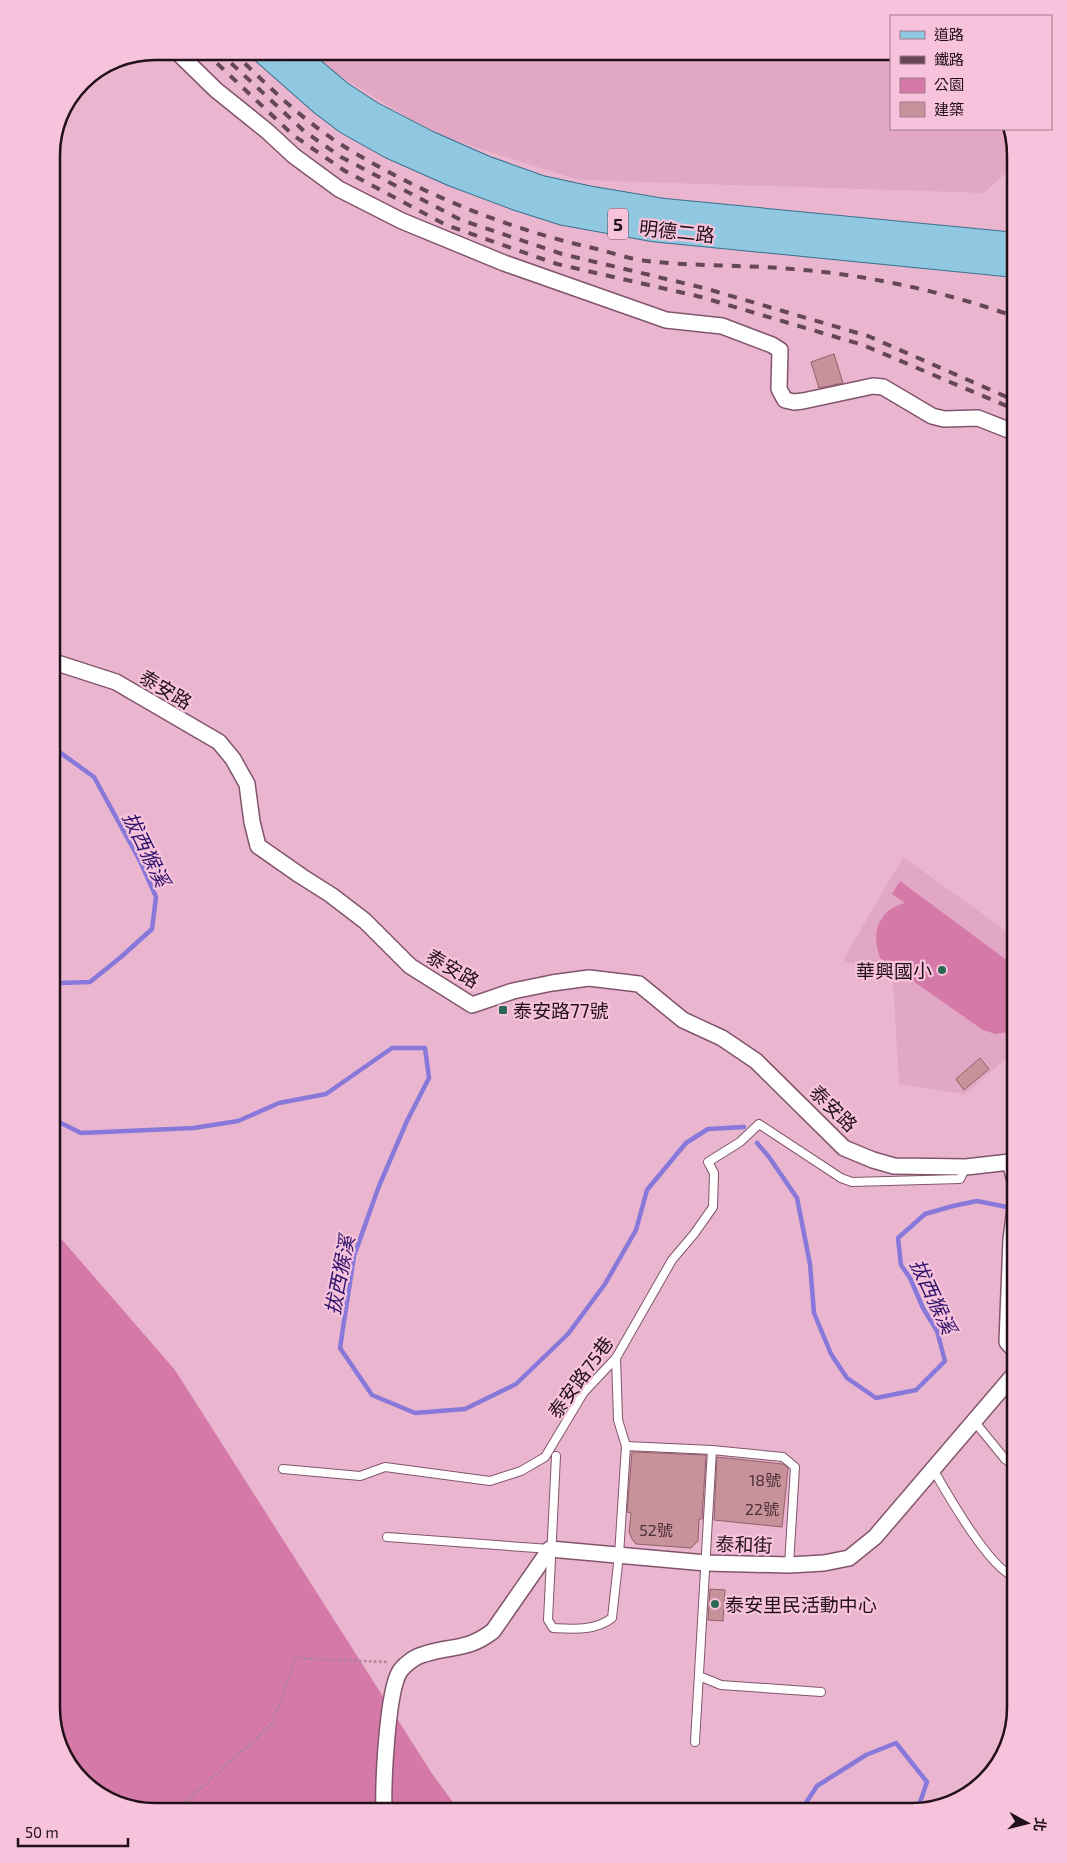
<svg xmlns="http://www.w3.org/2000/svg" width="1067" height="1863" viewBox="0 0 1067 1863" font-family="'Exo 2','Noto Sans TC',sans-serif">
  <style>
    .built { fill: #e1a7c4 }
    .green { fill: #d579a9 }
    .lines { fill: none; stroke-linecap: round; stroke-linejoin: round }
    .stream { stroke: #8778da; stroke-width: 4.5 }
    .building { fill: #c8929a; stroke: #936069 }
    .lane-casing { stroke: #82556c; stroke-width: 10 }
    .street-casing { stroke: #82556c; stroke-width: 18 }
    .primary-casing { stroke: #39708d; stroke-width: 26 }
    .path { stroke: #ad8397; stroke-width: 2.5; stroke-dasharray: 2.5 2.5; stroke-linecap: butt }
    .lane { stroke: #fff; stroke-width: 8 }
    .street { stroke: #fff; stroke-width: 15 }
    .primary { stroke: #8fc8e0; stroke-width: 24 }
    .rail { stroke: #654756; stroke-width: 4; stroke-dasharray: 9 9; stroke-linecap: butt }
    .poi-dot { fill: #2c6954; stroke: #f7c3dc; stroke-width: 2 }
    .labels { text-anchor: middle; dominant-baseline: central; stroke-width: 4.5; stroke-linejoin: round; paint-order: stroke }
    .number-label { font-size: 16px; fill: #4c3039 }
    .shield { fill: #f7c3dc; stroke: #624654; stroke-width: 1 }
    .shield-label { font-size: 18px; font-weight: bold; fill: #221019 }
    .street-label { font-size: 19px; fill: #221019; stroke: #f7c3dc }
    .poi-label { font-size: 19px; fill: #221019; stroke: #f7c3dc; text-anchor: start }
    .water-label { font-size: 20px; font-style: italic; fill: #2d126a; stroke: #f7c3dc }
    .rim { fill: none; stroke: #221019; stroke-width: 2.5 }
  </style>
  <rect width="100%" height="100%" fill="#eab6cf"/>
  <g class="built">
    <path d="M308 51H891V129H1010L1016 155V164L984 193 579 180 434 134 321 64Z"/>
    <path d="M903 857 1016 938V1050L965 1094 899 1084 893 981 843 960Z"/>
  </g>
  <g class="green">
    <path d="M900 881 1016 967V1031L996 1034 983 1030 880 958C871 933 878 910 905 903L892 894Z"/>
    <path d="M51 1227 175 1370 431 1772 460 1812H148L97 1794 62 1754 51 1708Z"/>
  </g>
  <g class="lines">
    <g class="stream">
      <path d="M51 988 60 983 90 982 121 957 152 929 156 897 140 861 94 777 51 746"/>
      <path d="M51 1118 81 1133 194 1128 238 1121 279 1103 326 1094 392 1048H425L429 1078 407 1121 379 1186 354 1256 340 1348 372 1395 415 1413 465 1409 516 1384 568 1334 605 1284 636 1230 647 1190 686 1143 708 1129 744 1127"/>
      <path d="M757 1143 769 1157 797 1198 810 1264 814 1313 831 1354 847 1378 876 1398 916 1390 945 1361 937 1331 923 1308 910 1278 901 1265 898 1238 925 1214 953 1206 977 1201 1012 1208"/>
      <path d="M496 1812 525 1810 527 1812"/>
      <path d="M800 1812 817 1786 866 1755 896 1743 927 1782 917 1811"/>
    </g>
  </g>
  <g class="building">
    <path d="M834 354 843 383 819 388 811 362Z"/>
    <path d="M980 1058 989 1069 964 1090 956 1079Z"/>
    <path d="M632 1452 706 1455 702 1519H699L698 1541 691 1548 636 1544 632 1539 629 1532 631 1513 627 1512Z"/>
    <path d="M717 1457 783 1464 788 1468 782 1527 714 1520Z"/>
    <path d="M710 1589 725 1590 723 1621 708 1620Z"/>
  </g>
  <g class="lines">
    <g class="lane-casing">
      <g id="lane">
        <path d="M974 1421 1005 1459 1016 1467"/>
        <path d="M626 1446 712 1450 783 1457 795 1467 789 1565"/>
        <path d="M556 1456 548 1620 553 1628C574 1629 595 1631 612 1618L619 1555 626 1446 618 1420 616 1358"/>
        <path d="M283 1469 360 1476 385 1467 490 1481 521 1471 545 1457 584 1392 616 1358 672 1260 694 1234 713 1207 714 1173 708 1162 740 1142 759 1124 841 1178 852 1182 960 1179 966 1167"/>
        <path d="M933 1469C946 1492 991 1572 1016 1577"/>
        <path d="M387 1537 550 1549"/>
        <path d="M699 1676 721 1685 821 1692"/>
        <path d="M695 1742 712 1450"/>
      </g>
    </g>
    <g class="street-casing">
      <g id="street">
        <path d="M176 51 216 90 267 131 294 156 339 189 402 221 504 263 666 320 722 326 772 345 780 350 779 389 785 400 794 402 803 401 873 386 883 387 932 416 944 419 978 418 1016 433"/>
        <path d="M51 661 116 682 219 742 233 759 247 784 252 822 258 846 301 876 331 895 365 921 410 966 472 1005 513 991 552 983 589 978 639 984 683 1020 722 1038 756 1061 844 1148 873 1160 894 1166 966 1167 1010 1162 1016 1157"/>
        <path d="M1010 1162 1016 1185"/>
        <path d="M1016 1352 1007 1342 1011 1240 1016 1200"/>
        <path d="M384 1812C383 1785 387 1691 400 1671 406 1663 416 1656 425 1654 453 1645 467 1651 493 1631L550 1549 706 1563 789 1565 824 1563 849 1558 875 1537 1016 1372"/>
      </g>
    </g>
    <g class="primary-casing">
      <g id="primary">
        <path d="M263 51 322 103 347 122 390 146 453 174 517 198 564 213 652 229 1016 265"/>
        <path d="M290 51 340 93 372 114 428 143 485 168 541 188 587 198 664 211 1016 245"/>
      </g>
    </g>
    <path class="path" d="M174 1812 272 1724 296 1658 388 1662"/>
    <use href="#lane" class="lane"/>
    <use href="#street" class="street"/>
    <use href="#primary" class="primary"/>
    <g class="rail">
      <path d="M204 51 293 135 345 171 446 225 557 264 701 297 863 345 1016 410"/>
      <path d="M218 51 304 131 341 157 461 220 562 254 704 288 868 336 1016 401"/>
      <path d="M232 51C267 85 303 121 345 147 423 195 508 229 597 249 613 253 630 259 647 261 689 266 736 265 779 268 859 273 940 290 1016 317"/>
    </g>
  </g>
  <g class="poi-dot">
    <circle cx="942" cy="970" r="5"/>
    <rect x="498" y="1005" width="10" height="10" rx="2.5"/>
    <circle cx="715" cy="1604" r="5"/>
  </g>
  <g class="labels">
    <g class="number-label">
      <text x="765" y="1479">18號</text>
      <text x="762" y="1508">22號</text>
      <text x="656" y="1529">52號</text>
    </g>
    <rect class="shield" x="608" y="208.5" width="20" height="31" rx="4"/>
    <g class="shield-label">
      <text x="618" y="224">5</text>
    </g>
    <g class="street-label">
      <text transform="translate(677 231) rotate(6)">明德二路</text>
      <text transform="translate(166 689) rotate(31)">泰安路</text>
      <text transform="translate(453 968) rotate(30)">泰安路</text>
      <text transform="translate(834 1108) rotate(44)">泰安路</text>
      <text transform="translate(580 1377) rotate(-54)">泰安路75巷</text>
      <text transform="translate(744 1544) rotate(2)">泰和街</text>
    </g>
    <g class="poi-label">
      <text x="932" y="970" text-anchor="end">華興國小</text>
      <text x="513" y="1010">泰安路77號</text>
      <text x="725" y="1604">泰安里民活動中心</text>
    </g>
    <g class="water-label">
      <text transform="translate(147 849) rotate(64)">拔西猴溪</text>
      <text transform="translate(339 1275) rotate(-79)">拔西猴溪</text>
      <text transform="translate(934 1296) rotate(65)">拔西猴溪</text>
    </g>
  </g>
  <path d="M0 0H1067V1863H0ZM155 60H912A95 95 0 0 1 1007 155V1708A95 95 0 0 1 912 1803H155A95 95 0 0 1 60 1708V155A95 95 0 0 1 155 60Z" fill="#f7c3dc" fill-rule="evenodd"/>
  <path class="rim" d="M155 60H912A95 95 0 0 1 1007 155V1708A95 95 0 0 1 912 1803H155A95 95 0 0 1 60 1708V155A95 95 0 0 1 155 60Z"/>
  <rect x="890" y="15" width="162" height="115" fill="#f7c3dc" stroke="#a27b8e"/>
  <rect x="900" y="31" width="25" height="8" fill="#8fc8e0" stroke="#a27b8e"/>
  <text x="934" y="40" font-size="15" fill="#221019">道路</text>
  <rect x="900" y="56" width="25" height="8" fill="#654756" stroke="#a27b8e"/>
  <text x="934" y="65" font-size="15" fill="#221019">鐵路</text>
  <rect x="900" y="78" width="25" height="15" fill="#d579a9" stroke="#a27b8e"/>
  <text x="934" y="90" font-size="15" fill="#221019">公園</text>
  <rect x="900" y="102" width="25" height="15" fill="#c8929a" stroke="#a27b8e"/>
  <text x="934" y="115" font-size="15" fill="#221019">建築</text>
  <g transform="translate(1027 1823) rotate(97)" stroke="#f7c3dc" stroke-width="4" paint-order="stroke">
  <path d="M0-4L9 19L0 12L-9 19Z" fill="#221019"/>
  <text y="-8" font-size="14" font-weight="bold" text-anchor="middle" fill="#221019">北</text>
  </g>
  <path d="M18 1838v8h110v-8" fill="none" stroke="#221019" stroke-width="2.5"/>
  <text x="25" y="1838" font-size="15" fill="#221019" stroke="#f7c3dc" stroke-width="4" paint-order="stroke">50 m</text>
</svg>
